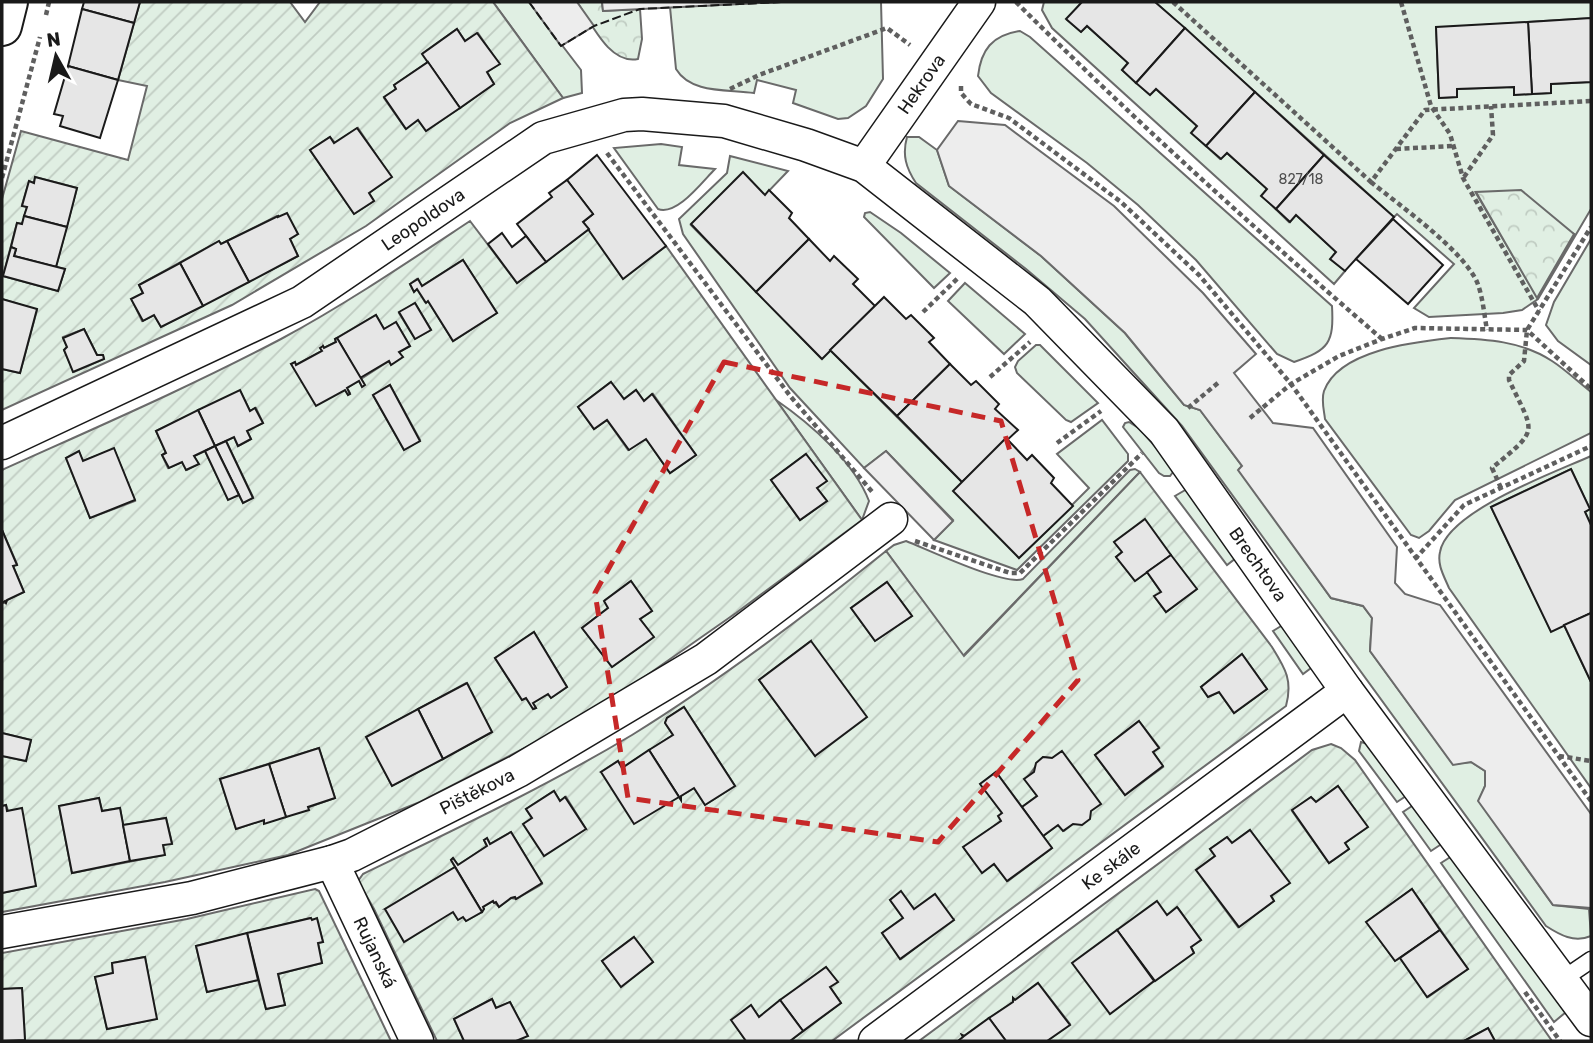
<svg xmlns="http://www.w3.org/2000/svg" width="1593" height="1043" viewBox="0 0 1593 1043" font-family="Rubik,sans-serif">
  <style>
    .grass { fill: #e0efe3; stroke: #6a6a6a; stroke-width: 2; fill-rule: evenodd }
    .forest { fill: url(#forest-crowns); stroke: #6a6a6a; stroke-width: 2 }
    .garden { fill: url(#garden-furrows); stroke: #6a6a6a; stroke-width: 2; fill-rule: evenodd }
    .parking { fill: #ededed; stroke: #6a6a6a; stroke-width: 2 }
    .building { fill: #e6e6e6; stroke: #1a1a1a; stroke-width: 2 }
    .lines { fill: none; stroke-linecap: round; stroke-linejoin: round }
    .lane-casing { stroke: #1a1a1a; stroke-width: 19 }
    .street-casing { stroke: #1a1a1a; stroke-width: 35 }
    .secondary-casing { stroke: #1a1a1a; stroke-width: 42 }
    .path { stroke: #5f5f5f; stroke-width: 4.5; stroke-dasharray: 5 3.5; stroke-linecap: butt }
    .lane { stroke: #fff; stroke-width: 16 }
    .street { stroke: #fff; stroke-width: 32 }
    .secondary { stroke: #fff; stroke-width: 38 }
    .fence { stroke: #1a1a1a; stroke-width: 2; stroke-dasharray: 9 3.5; stroke-linecap: butt }
    .marked { fill: none; stroke: #c62828; stroke-width: 5; stroke-dasharray: 14 9; stroke-linejoin: round }
    .labels { text-anchor: middle; dominant-baseline: central; stroke-width: 5; stroke-linejoin: round; paint-order: stroke }
    .number-label { font-size: 14px; fill: #4d4d4d }
    .street-label { font-size: 18px; fill: #1a1a1a; stroke: #fff }
  </style>
  <defs>
    <pattern id="forest-crowns" width="20" height="18" patternUnits="userSpaceOnUse" patternTransform="scale(1.75)"><rect width="20" height="18" fill="#e0efe3"/><path d="M2 6a3 3 0 1 1 6 0M12 15a3 3 0 1 1 6 0" fill="none" stroke="#c0ccc2"/></pattern>
    <pattern id="garden-furrows" width="10" height="10" patternUnits="userSpaceOnUse" patternTransform="scale(1.75)"><rect width="10" height="10" fill="#e0efe3"/><path d="M-1 1l2-2M0 10L10 0M9 11l2-2" fill="none" stroke="#c0ccc2"/></pattern>
  </defs>
  <rect width="100%" height="100%" fill="#fff"/>
  <g class="grass">
    <path d="M493 2H529L581 70 582 93 563 98Z"/>
    <path d="M781 2H881L883 79 866 106 848 118 838 119 793 103 796 90 757 80 754 93C728 89 691 94 676 69L670 7Z"/>
    <path d="M1044 2H1082L1067 20 1081 32 1087 26 1128 63 1122 70 1150 95 1156 89 1197 126 1192 133 1220 159 1227 153 1267 189 1262 196 1289 222 1296 215 1336 252 1331 259 1345 271 1334 284 1052 28 1042 10Z"/>
    <path d="M1155 2H1591V18L1436 28 1439 98 1457 97V89L1514 87V95L1550 93 1551 84 1591 82V209L1538 299 1522 310 1503 313 1429 317 1414 308 1454 264 1397 214 1394 217ZM1476 193 1574 234 1537 297Z"/>
    <path d="M1020 31 1030 37 1332 306C1334 343 1329 350 1294 362L1277 354 1196 260 1138 205 1087 163 991 93 978 76C981 50 992 35 1020 31Z"/>
    <path d="M907 137H919L937 150 949 186 1041 256 1125 333 1184 405 1200 410 1242 466 1239 469 1331 598 1363 606 1372 618 1370 651 1453 764 1471 762 1485 771V786L1479 801 1553 905 1589 909 1591 936C1574 943 1560 935 1546 926L1182 426 1085 319 1026 269 916 183C906 168 902 155 907 137Z"/>
    <path d="M661 144 682 147 679 165 715 169C702 182 677 216 658 209L614 148Z"/>
    <path d="M730 156 788 171 765 195 691 225 821 358 830 350 962 482 1019 558 1089 488 1057 454 1102 420 1128 454V461L1017 570 934 540 953 520 886 451 864 468 790 388 683 234 679 219 727 173Z"/>
    <path d="M870 212 901 233 950 273 934 288 864 217 865 213Z"/>
    <path d="M1591 239V365L1558 341 1546 325 1554 302Z"/>
    <path d="M965 283 1025 334 1004 354 948 301Z"/>
    <path d="M1451 338C1486 339 1522 341 1552 361 1566 370 1578 382 1591 392V433L1455 500 1429 531 1419 538 1411 535 1325 419C1324 410 1321 400 1324 391 1339 350 1414 342 1451 338Z"/>
    <path d="M1036 345H1040L1098 403 1071 422 1066 420 1017 373 1015 367 1018 361Z"/>
    <path d="M776 400C811 424 854 462 869 501L862 520Z"/>
    <path d="M1129 422 1140 429 1172 466 1173 472 1170 476H1164L1159 473 1123 427 1125 423Z"/>
    <path d="M1591 456V525L1585 512 1590 509 1571 469 1491 507 1551 631 1564 625 1591 682V788L1449 588C1444 576 1437 565 1440 552 1447 511 1556 472 1591 456Z"/>
    <path d="M1135 469 1140 472 963 656 886 551 894 545 906 541C929 550 1004 586 1023 579L1130 470Z"/>
    <path d="M1187 489 1236 558 1227 565 1175 496Z"/>
    <path d="M1286 623 1310 658 1311 668 1303 674 1273 631Z"/>
    <path d="M1361 742 1371 745 1409 794 1397 802 1359 751Z"/>
    <path d="M1415 804 1443 843 1431 851 1403 812Z"/>
    <path d="M1452 856 1566 1012 1554 1022 1441 863Z"/>
  </g>
  <g class="forest">
    <path d="M577 2H602L603 11 640 9 642 39 638 59C609 65 591 22 577 2Z"/>
    <path d="M1521 190 1574 234 1537 298 1476 192Z"/>
  </g>
  <g class="garden">
    <path d="M140 2H290L305 22 320 2H493L563 98 510 123 366 226 232 305 2 410V369L20 373 37 310 2 299V199L21 131 128 160 147 86 118 80ZM457 29 465 41 478 33 499 64 487 72 494 84 426 131 418 120 405 128 384 98 396 89 394 85 428 62 423 53ZM358 128 391 177 369 193 374 201 354 214 310 150 330 137 335 143ZM35 177 77 188 56 267 65 269 58 291 3 276 17 223 22 224 27 207 22 205 29 181 34 183ZM277 216 298 234 290 239 298 256 161 327 154 315 142 321 132 300 143 293 139 285 219 241 221 244ZM84 329 97 355H103L104 359 74 372 64 350 67 347 63 337Z"/>
    <path d="M470 221 517 283 589 229 623 278 666 246 862 520 736 613 643 678 544 738 420 802 288 855 165 882 2 912V893L35 886 6 805 2 806V756L26 761 31 740 2 733V603H6L7 600 24 592 13 566 17 564 2 530V470C95 428 190 387 281 339 346 304 408 262 470 221ZM463 260 497 313 453 341 428 301 425 302 417 289 414 291 410 284 417 279 422 286ZM415 303 431 330 415 339 399 313ZM376 315 384 329 396 322 410 346 399 352 402 357 391 364 389 361 347 388 350 393 348 395 345 390 292 364 295 363 296 365 322 351 323 346 324 348 336 342 335 339ZM611 382 624 399 636 390 644 401 653 394 696 455 670 473 646 439 628 450 607 420 594 429 578 407ZM390 385 420 440 404 450 373 395ZM240 391 250 411 256 408 263 423 247 431 251 439 238 446 234 437 226 441 253 497 243 503 239 495 228 499 205 451 194 456 198 464 187 470 182 462 168 468 162 455 166 452 156 431ZM114 449 135 501 90 518 66 458 79 452 83 461ZM806 454 826 481 817 488 827 501 800 520 771 480ZM631 581 652 611 640 619 653 637 612 667 582 628 608 608 605 600ZM534 632 567 687 551 698 548 694 533 703 536 708 534 709 526 698 522 700 495 658ZM466 683 492 732 392 786 367 737ZM319 748 335 798 264 823V820L236 829 220 779ZM99 798 102 811 120 808 123 825 166 818 172 843 163 845 164 855 72 873 59 806Z"/>
    <path d="M1140 472 1272 647C1285 668 1293 680 1286 706L832 1041H790L841 1003 830 987 837 982 826 967 759 1017 751 1006 732 1020 746 1041H519L527 1035 510 1002 496 1008 492 999 454 1019 464 1041H437L374 909 358 881 363 874C454 830 545 787 632 735 721 680 805 616 886 551L964 656ZM1114 542 1196 589 1166 612 1155 597 1161 592 1147 572 1135 581 1116 557 1122 552ZM887 582 912 616 875 641 851 608ZM811 641 815 755 759 680ZM1242 654 1267 689 1234 713 1219 692 1208 697 1201 687ZM684 707 735 786 705 805 694 788 681 796V800L679 797 601 772 618 761 622 768 673 735 665 723 667 718ZM1139 721 1159 747 1153 752 1163 767 1125 795 1095 755ZM1043 757 1052 758 1073 824 1064 831 1058 825 1043 836 1052 848 1008 881 994 864 982 872 964 848 1001 821 1002 813 981 784 996 772 1022 807 1037 796 1025 779C1034 772 1035 764 1043 757ZM554 791 560 801 566 797 586 829 532 818 526 809ZM511 832 542 884 539 886 516 899 511 898 499 907 493 901 483 907 484 909 482 912 466 921 463 917 458 919 453 912 385 909 455 867 451 860 453 858 458 865 487 846 484 840 487 839 490 844ZM901 892 914 909 953 919 901 959 882 933 903 918 890 900ZM634 937 653 962 621 986 602 961Z"/>
    <path d="M1331 744 1341 748 1355 760 1552 1041H1495L1488 1028 1464 1041H1047L1070 1024 1038 983 1015 1000 1013 998V1002L964 1036 962 1035 963 1037 958 1041H919L1312 750ZM1338 786 1367 827 1345 843 1349 849 1329 863 1292 811 1311 797 1316 802ZM1250 830 1289 883 1271 896 1274 901 1238 927 1196 870 1215 856 1210 849 1227 837 1232 843ZM1412 889 1468 969 1428 997 1400 958 1395 961 1367 922ZM1178 908 1201 940 1191 947 1194 953 1167 915ZM1117 931 1154 981 1110 1013Z"/>
    <path d="M315 889 319 891 391 1041H7L25 1040 22 988 2 989V953L187 919ZM310 918 312 920 317 919 323 942 318 943 322 963 278 974 285 1005 266 1009 258 980 207 992 196 946ZM145 957 156 1019 107 1029 95 977 113 973 112 963Z"/>
  </g>
  <g class="parking">
    <path d="M529 2H577L594 26 561 46Z"/>
    <path d="M602 2H781L603 11Z"/>
    <path d="M958 121 1005 125 1114 206 1203 293 1256 354 1234 373 1273 423 1313 428 1397 547 1395 583 1405 594 1440 605 1591 814V908L1553 905 1478 801 1485 786V771L1471 762 1453 765 1370 651 1372 618 1363 606 1331 598 1238 470 1242 466 1200 410 1184 405 1125 333 1041 256 949 186 937 150Z"/>
    <path d="M886 451 953 521 934 540 864 468Z"/>
  </g>
  <g class="building">
    <path d="M84 2H140L134 23 82 9Z"/>
    <path d="M1082 2H1155L1185 28 1136 83 1122 70 1128 63 1087 26 1081 32 1066 19Z"/>
    <path d="M82 9 134 23 118 80 68 66Z"/>
    <path d="M1591 18V82L1551 84V93L1532 94 1528 22Z"/>
    <path d="M1528 22 1532 94 1514 95V87L1457 89V97L1439 98 1436 27Z"/>
    <path d="M1185 28 1255 92 1206 146 1191 133 1197 126 1156 89 1150 95 1136 83Z"/>
    <path d="M457 29 465 41 477 33 500 64 487 72 494 84 460 108 422 54Z"/>
    <path d="M428 62 460 108 426 131 418 120 406 129 384 97 396 89 394 85Z"/>
    <path d="M68 66 118 80 100 138 60 126 63 116 54 114Z"/>
    <path d="M1255 92 1324 155 1276 209 1261 196 1267 189 1227 153 1221 159 1206 146Z"/>
    <path d="M357 128 392 177 369 193 374 201 354 214 310 150 330 137 334 143Z"/>
    <path d="M597 155 666 246 623 279 583 222 593 214 567 180Z"/>
    <path d="M1324 155 1394 217 1345 271 1330 259 1336 252 1296 215 1290 222 1276 209Z"/>
    <path d="M743 172 765 195 769 190 792 213 789 218 809 239 756 292 691 224Z"/>
    <path d="M35 177 77 188 67 227 24 216 27 207 22 206 29 181 34 183Z"/>
    <path d="M567 180 593 214 583 222 589 229 546 262 517 224 552 197 549 193Z"/>
    <path d="M287 213 298 234 290 239 298 256 249 282 227 241 278 216V217Z"/>
    <path d="M24 216 67 227 56 267 14 256 16 249 11 247 17 223 22 224Z"/>
    <path d="M1393 219 1443 265 1408 304 1356 259Z"/>
    <path d="M502 233 512 247 526 236 546 262 517 283 488 244Z"/>
    <path d="M809 239 830 261 834 256 858 279 853 284 875 306 822 359 756 292Z"/>
    <path d="M219 241 221 244 227 241 249 282 203 306 180 263Z"/>
    <path d="M11 247 16 249 14 256 65 269 58 291 3 276Z"/>
    <path d="M463 260 497 313 453 341 428 301 426 303 417 289 414 292 410 284 418 279 422 286Z"/>
    <path d="M180 263 203 306 161 327 154 315 143 321 131 299 143 293 139 285Z"/>
    <path d="M884 297 906 319 911 315 934 338 929 342 950 364 897 416 830 350Z"/>
    <path d="M2 299 37 309 20 373 2 369Z"/>
    <path d="M415 303 431 330 415 339 399 312Z"/>
    <path d="M376 315 384 329 396 322 410 346 399 352 403 357 391 365 389 361 360 378 337 338Z"/>
    <path d="M84 329 97 355H103L104 359 73 372 64 350 67 347 63 338Z"/>
    <path d="M337 338 365 385 362 387 359 381 347 388 350 394 348 395 345 390 316 406 291 364 295 362 296 365 322 351 320 348 323 346 324 348 336 342 335 339Z"/>
    <path d="M950 364 971 385 976 381 999 404 995 409 1018 430 962 482 897 416Z"/>
    <path d="M611 382 624 399 636 390 644 401 652 394 696 455 670 473 646 439 629 450 607 420 594 429 578 407Z"/>
    <path d="M390 385 420 441 404 450 373 395Z"/>
    <path d="M240 390 250 411 255 408 263 423 247 431 251 439 238 446 234 437 215 446 198 410Z"/>
    <path d="M198 410 215 446 194 456 199 464 186 470 182 462 169 468 162 455 166 453 156 431Z"/>
    <path d="M1006 438 1027 460 1032 455 1054 478 1051 483 1073 506 1019 558 953 491Z"/>
    <path d="M226 441 253 498 243 503 215 446Z"/>
    <path d="M215 446 239 495 228 500 205 451Z"/>
    <path d="M114 448 135 500 90 518 66 458 79 451 83 461Z"/>
    <path d="M806 454 827 481 817 488 827 501 800 520 771 480Z"/>
    <path d="M1571 469 1590 509 1585 512 1591 525V613L1551 632 1491 507Z"/>
    <path d="M1145 519 1171 555 1135 581 1116 557 1122 552 1114 542Z"/>
    <path d="M2 530 17 565 13 566 24 592 7 600 6 603 5 601 2 603Z"/>
    <path d="M1171 555 1197 589 1166 612 1154 596 1161 592 1147 572Z"/>
    <path d="M631 581 652 611 640 619 654 637 612 667 582 628 608 608 604 601Z"/>
    <path d="M887 582 912 616 875 641 851 608Z"/>
    <path d="M1591 613V682L1564 625Z"/>
    <path d="M534 632 567 687 551 698 548 694 533 703 536 708 533 709 526 698 522 700 495 658Z"/>
    <path d="M811 641 867 717 815 756 759 680Z"/>
    <path d="M1242 654 1267 689 1234 713 1219 692 1208 697 1201 687Z"/>
    <path d="M467 683 492 732 443 759 418 709Z"/>
    <path d="M684 707 735 786 705 805 694 788 681 796V800L649 750 673 735 665 723 667 718Z"/>
    <path d="M418 709 443 759 392 786 366 737Z"/>
    <path d="M1139 721 1159 748 1153 752 1163 766 1125 795 1095 755Z"/>
    <path d="M2 733 31 740 26 761 2 756Z"/>
    <path d="M319 748 335 798 308 807 309 810 286 817 269 764Z"/>
    <path d="M649 750 679 797 634 824 601 772 618 761 622 768Z"/>
    <path d="M1062 751 1101 804 1091 811 1090 819 1082 825 1073 824 1063 831 1058 825 1043 836 1022 807 1037 796 1024 779 1034 772 1036 763 1043 757 1052 758Z"/>
    <path d="M269 764 286 817 264 824V820L236 829 220 779Z"/>
    <path d="M996 772 1052 848 1007 881 994 864 982 873 963 847 1001 821 998 816 1002 813 980 784Z"/>
    <path d="M1338 786 1368 827 1345 843 1349 849 1329 863 1292 810 1311 797 1316 802Z"/>
    <path d="M554 791 560 801 565 797 586 829 544 856 523 824 532 818 526 809Z"/>
    <path d="M99 798 102 811 120 808 130 861 72 873 59 806Z"/>
    <path d="M6 805 7 811 22 808 36 886 2 893V806Z"/>
    <path d="M166 818 172 844 163 845 165 855 130 861 123 825Z"/>
    <path d="M1250 830 1290 883 1271 896 1274 901 1239 927 1196 870 1215 856 1210 849 1227 837 1232 843Z"/>
    <path d="M511 832 542 883 516 899 515 897 511 898 499 907 496 902 494 903 493 901 483 907 484 909 482 912 451 860 453 858 458 865 487 846 484 840 487 838 490 844Z"/>
    <path d="M455 867 482 912 466 921 463 917 458 920 453 912 404 942 385 909Z"/>
    <path d="M1412 889 1440 930 1395 961 1366 922Z"/>
    <path d="M901 891 914 909 935 894 954 920 900 959 882 933 903 918 890 900Z"/>
    <path d="M1157 901 1167 915 1177 907 1201 940 1191 947 1194 953 1155 981 1117 930Z"/>
    <path d="M311 918 312 920 317 918 323 942 318 943 322 963 278 974 285 1005 266 1009 247 933Z"/>
    <path d="M1117 930 1154 981 1110 1014 1072 963Z"/>
    <path d="M1440 930 1468 969 1427 997 1400 958Z"/>
    <path d="M247 933 258 980 207 992 196 946Z"/>
    <path d="M634 937 653 962 621 987 602 961Z"/>
    <path d="M145 957 157 1019 107 1029 95 977 113 973 112 963Z"/>
    <path d="M826 967 838 982 830 987 841 1003 803 1031 780 1000Z"/>
    <path d="M1038 983 1070 1025 1047 1041H1006L989 1018 1013 1002V998L1015 1000Z"/>
    <path d="M22 988 25 1040 2 1041V989Z"/>
    <path d="M492 999 496 1008 510 1002 528 1036 516 1041H464L454 1019Z"/>
    <path d="M780 1000 803 1031 790 1041H746L731 1020 751 1005 759 1017Z"/>
    <path d="M989 1018 1006 1041H958L963 1037 962 1035 964 1036Z"/>
    <path d="M1488 1028 1495 1041H1464Z"/>
  </g>
  <g class="lines">
    <g class="lane-casing">
      <path id="lane" d="M1563 979 1591 960"/>
    </g>
    <g class="street-casing">
      <g id="street">
        <path id="s1" d="M864 166 979 2"/>
        <path id="s2" d="M2 443 302 302 543 138 624 115 642 114 724 121 806 145 864 166 1037 301 1164 431 1347 691 1591 1020"/>
        <path id="s3" d="M332 862 417 1041"/>
        <path id="s4" d="M2 932 192 898 332 862 352 855 518 771 706 659 891 519"/>
        <path id="s5" d="M875 1041 1347 691"/>
      </g>
    </g>
    <g class="secondary-casing">
      <path id="secondary" d="M2 26 8 2"/>
    </g>
    <g class="path">
      <path d="M1016 2C1133 119 1256 230 1382 339"/>
      <path d="M1173 2 1371 182 1425 110 1591 101"/>
      <path d="M1401 2 1431 106 1450 134 1463 178 1539 311"/>
      <path d="M46 15 49 2"/>
      <path d="M961 86V93L971 104 1009 118 1121 202 1199 275 1291 384 1591 801"/>
      <path d="M730 89 759 75 887 28 910 45"/>
      <path d="M1396 149 1454 146"/>
      <path d="M607 153 791 397 874 494"/>
      <path d="M1464 177 1493 135 1491 106"/>
      <path d="M2 178 40 37"/>
      <path d="M1371 182C1400 206 1462 249 1477 282 1483 297 1484 314 1487 330"/>
      <path d="M923 312 958 278"/>
      <path d="M990 377 1030 342"/>
      <path d="M1188 408 1219 382"/>
      <path d="M1250 418 1291 384 1339 356 1382 339 1415 328 1527 330 1591 389"/>
      <path d="M1057 443 1101 411"/>
      <path d="M1501 488 1492 468C1540 428 1535 435 1509 380V375L1524 361 1527 330 1591 227"/>
      <path d="M915 541 1010 573H1020L1142 453"/>
      <path d="M1415 559 1464 505 1591 446"/>
      <path d="M1559 756 1591 761"/>
      <path d="M1525 992 1560 1041"/>
    </g>
    <use href="#lane" class="lane"/>
    <use href="#street" class="street"/>
    <use href="#secondary" class="secondary"/>
    <path class="fence" d="M529 2 561 46 594 26 640 9 781 2"/>
  </g>
  <path class="marked" d="M724 362 1001 421 1078 680 938 842 628 798 595 593Z"/>
  <g class="labels">
    <g class="number-label">
      <text x="1301" y="179">827/18</text>
    </g>
    <g class="street-label">
      <text stroke="none"><textPath href="#s1" startOffset="100">Hekrova</textPath></text>
      <text stroke="none"><textPath href="#s2" startOffset="478">Leopoldova</textPath></text>
      <text stroke="none"><textPath href="#s2" startOffset="1519">Brechtova</textPath></text>
      <text stroke="none"><textPath href="#s4" startOffset="499">Pištěkova</textPath></text>
      <text stroke="none"><textPath href="#s5" startOffset="294">Ke skále</textPath></text>
      <text stroke="none"><textPath href="#s3" startOffset="100">Rujanská</textPath></text>
    </g>
  </g>
  <rect width="1593" height="1043" fill="none" stroke="#1a1a1a" stroke-width="7"/>
  <g transform="translate(56 56) rotate(352)" stroke="#ffffff" stroke-width="5" paint-order="stroke">
  <path d="M0-5L12 26L0 18L-12 26Z" fill="#1a1a1a"/>
  <text y="-10" font-size="19" font-weight="bold" text-anchor="middle" fill="#1a1a1a">N</text>
  </g>
</svg>
